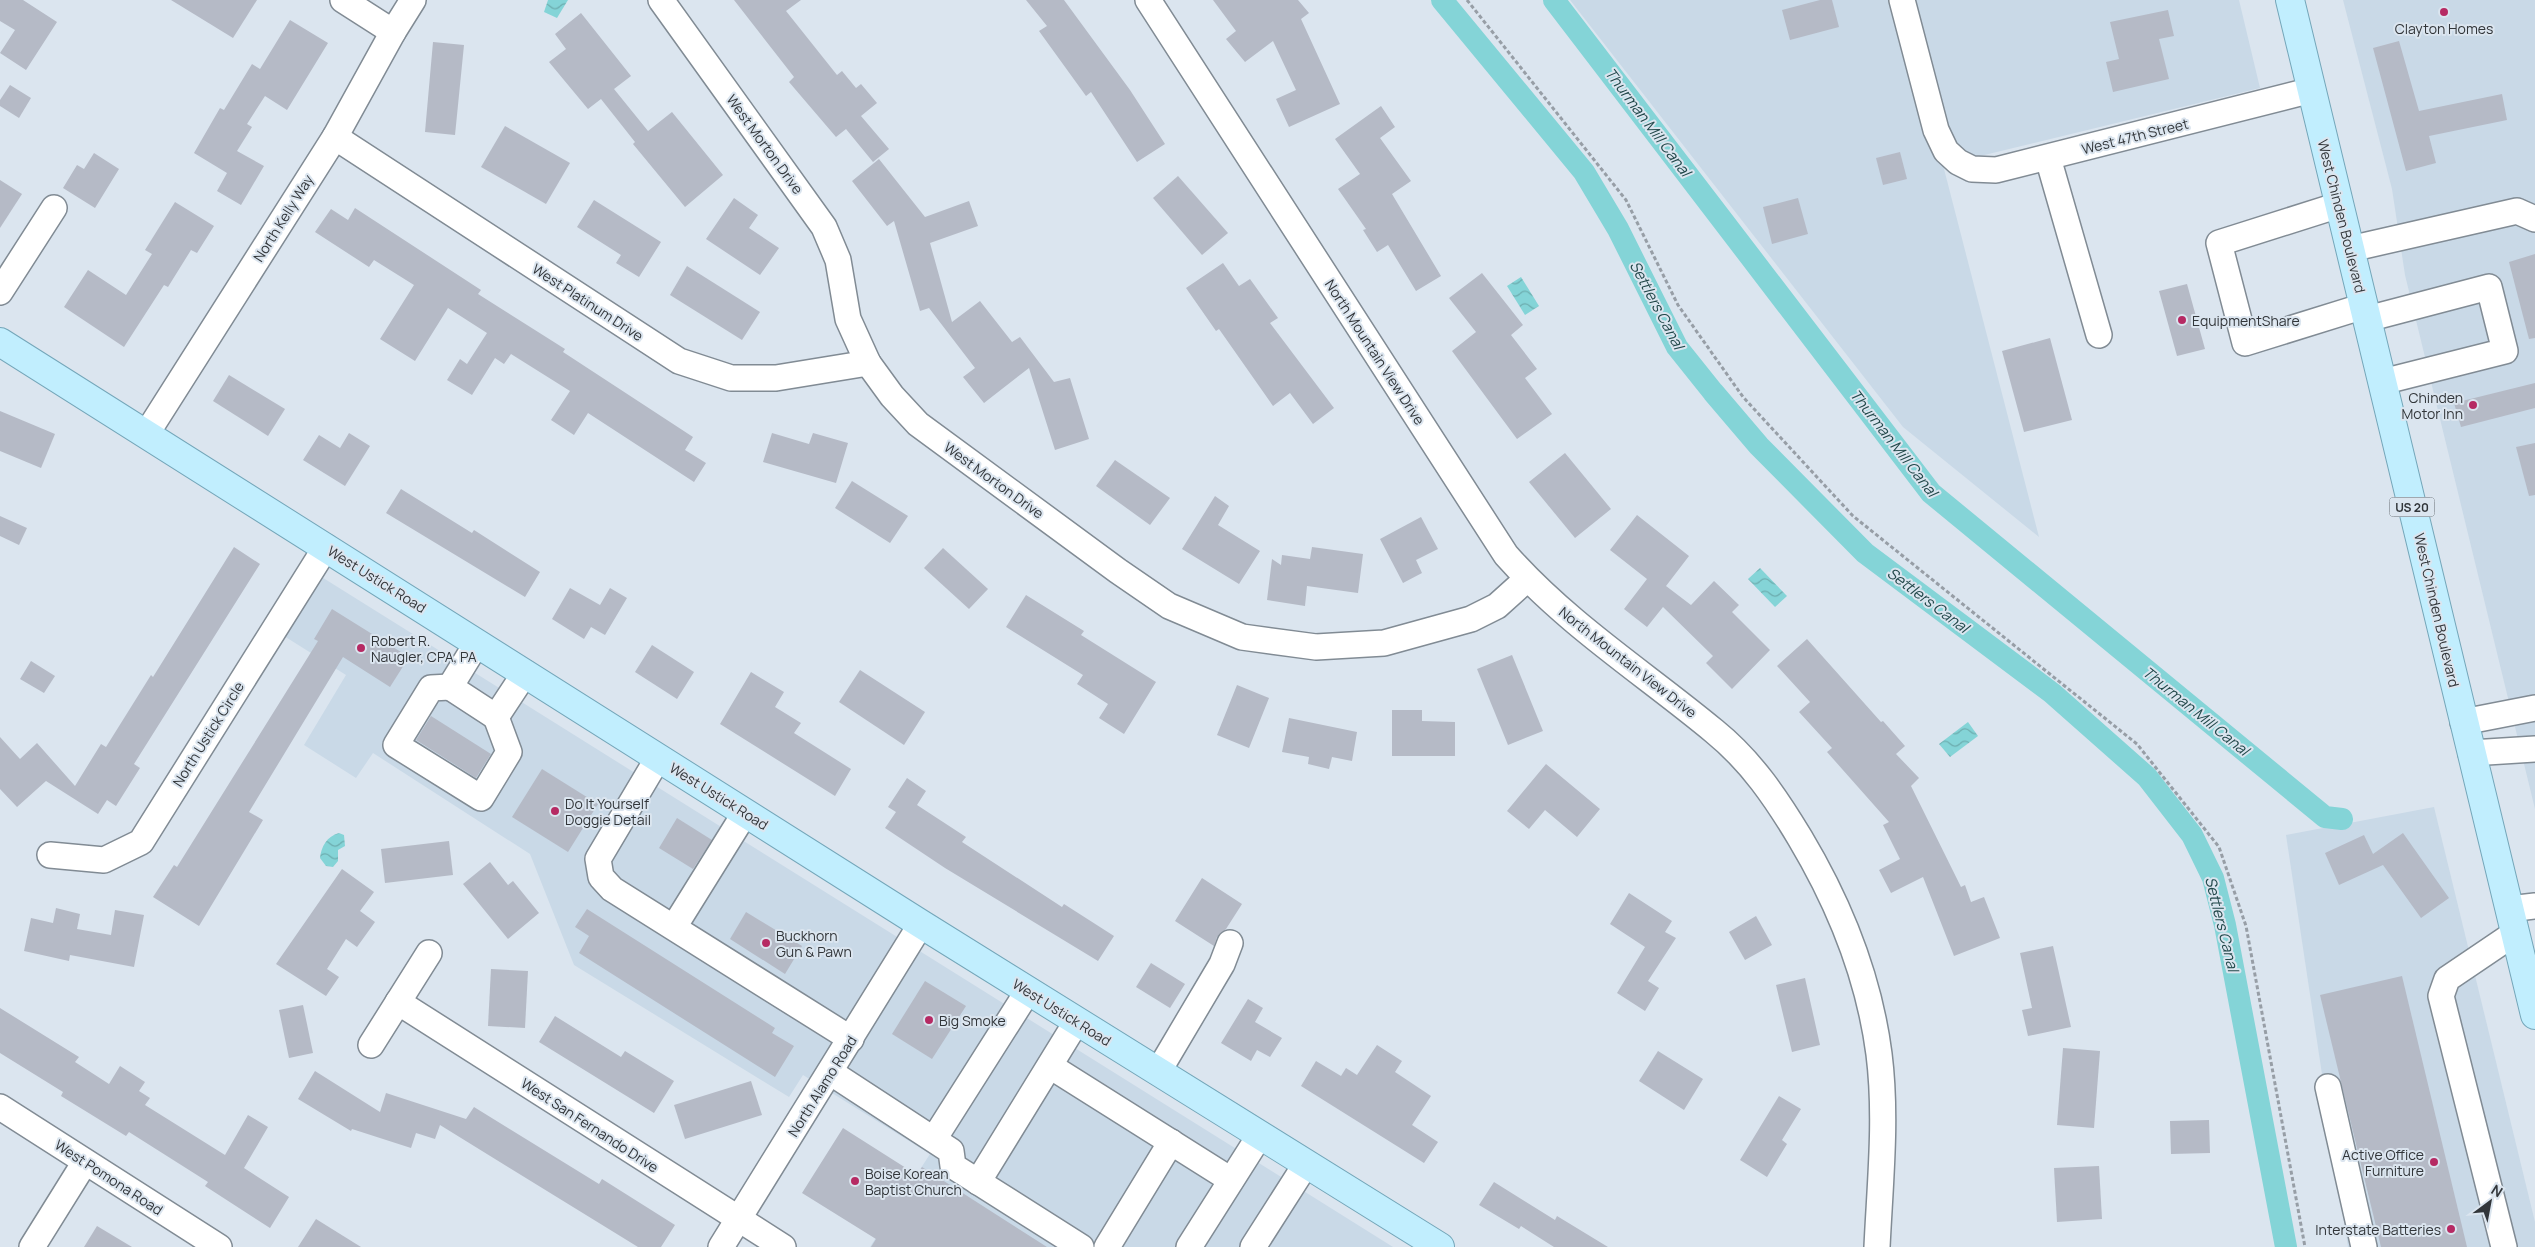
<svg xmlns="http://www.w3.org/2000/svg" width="2535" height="1247" viewBox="0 0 2535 1247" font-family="Manrope,sans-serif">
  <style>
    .built { fill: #c9d9e7 }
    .water { fill: url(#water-waves) }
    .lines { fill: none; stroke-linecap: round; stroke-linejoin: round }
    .canal { stroke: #84d4d7; stroke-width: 22 }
    .building { fill: #b5bac6 }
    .minor-casing { stroke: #818b94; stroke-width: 28 }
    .major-casing { stroke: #74a6b9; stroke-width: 30 }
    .path { stroke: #979ea6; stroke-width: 3; stroke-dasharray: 4 2.5; stroke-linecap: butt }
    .minor { stroke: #fff; stroke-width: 25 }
    .major { stroke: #c1eefe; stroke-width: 28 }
    .poi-dot { fill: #b62a63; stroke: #dbe5ef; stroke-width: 2 }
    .labels { text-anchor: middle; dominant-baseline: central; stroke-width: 4; stroke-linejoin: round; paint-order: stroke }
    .shield { fill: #dbe5ef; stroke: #656a70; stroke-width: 1 }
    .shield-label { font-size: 12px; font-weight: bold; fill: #32363a }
    .poi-label { font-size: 14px; fill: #32363a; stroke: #dbe5ef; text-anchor: start }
    .street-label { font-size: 14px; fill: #32363a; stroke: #dbe5ef }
    .water-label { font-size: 15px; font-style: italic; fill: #22484a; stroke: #dbe5ef }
  </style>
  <defs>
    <pattern id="water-waves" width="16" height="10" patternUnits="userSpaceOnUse" patternTransform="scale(1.25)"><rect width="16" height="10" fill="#84d4d7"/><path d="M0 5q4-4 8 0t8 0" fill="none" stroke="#6dadaf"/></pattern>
  </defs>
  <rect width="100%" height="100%" fill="#dbe5ef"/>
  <g class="built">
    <path d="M1570 0H2239L2260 88 1943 165 2039 537 1903 427Z"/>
    <path d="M2343 0H2535V809L2405 275 2392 189Z"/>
    <path d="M320 576 1393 1247H870L930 1154 803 1075 789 1097 574 965 530 854 373 753 356 778 304 745 346 675 284 636Z"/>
    <path d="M2434 807 2535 1222V1247H2348L2286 835Z"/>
  </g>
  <g class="water">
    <path d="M548 0H568L557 18 544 12Z"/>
    <path d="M1521 277 1539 306 1525 315 1507 286Z"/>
    <path d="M1760 568 1787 596 1775 607 1748 579Z"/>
    <path d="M1968 722 1978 736 1950 757 1939 744Z"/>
    <path d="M339 833 344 835 345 846 338 850V861L333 867 326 866 320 858C321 847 327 836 339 833Z"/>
  </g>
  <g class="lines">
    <g class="canal">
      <path d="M1442 0 1584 172 1618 229 1677 347 1713 392 1759 446 1865 553 2052 693 2147 777 2192 835 2213 878 2225 925 2286 1247"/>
      <path d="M1554 0 1931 493 2325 817 2342 819"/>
    </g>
  </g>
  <g class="building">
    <path d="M0 0H23L57 22 26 70 0 53 15 30 0 21Z"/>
    <path d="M171 0H257L233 38Z"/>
    <path d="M734 0H801L786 11 837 75 842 71 856 88 861 84 877 103 861 116 889 149 873 162 846 129 836 137 789 82 794 77Z"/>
    <path d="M1026 0H1064L1130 90 1165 144 1137 162 1091 92 1086 96 1039 31 1047 26Z"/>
    <path d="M1213 0H1298L1309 13 1301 19 1340 104 1289 127 1276 99 1296 90 1273 41 1245 62 1226 39 1236 31Z"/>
    <path d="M1820 0H1832L1839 27 1790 40 1782 10Z"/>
    <path d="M2168 10 2174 36 2159 39 2169 79 2113 92 2106 62 2119 59 2110 22Z"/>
    <path d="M581 13 631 76 614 89 648 131 672 112 723 175 685 207 633 144 635 142 601 99 588 109 549 62 566 49 555 34Z"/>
    <path d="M290 20 328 43 287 110 265 96 247 124 252 127 237 151 264 166 241 205 217 191 227 173 194 153 220 108 224 110 252 64 260 69Z"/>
    <path d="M2399 41 2419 111 2502 94 2507 120 2429 136 2436 163 2406 171 2373 48Z"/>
    <path d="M433 42 464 45 455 135 425 132Z"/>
    <path d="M10 85 31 98 19 118 0 106V100Z"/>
    <path d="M1381 106 1395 127 1380 138 1411 181 1392 194 1441 276 1416 291 1388 245 1377 252 1363 230 1366 229 1338 189 1360 174 1335 139Z"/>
    <path d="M505 126 570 163 546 204 481 167Z"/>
    <path d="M1900 152 1907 179 1883 185 1876 158Z"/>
    <path d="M94 153 119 169 95 208 63 188 77 165 84 169Z"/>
    <path d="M879 159 925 217 969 201 978 226 930 243 952 322 980 301 1012 342 1020 337 1054 382 1070 378 1089 439 1055 450 1029 368 984 403 963 377 975 368 929 308 920 311 894 221 887 226 852 181Z"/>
    <path d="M1178 176 1228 233 1202 255 1153 198Z"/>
    <path d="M0 180 22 194 0 228Z"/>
    <path d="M734 198 758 215 749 228 779 248 760 275 706 239Z"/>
    <path d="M1798 198 1808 234 1772 244 1763 207Z"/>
    <path d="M594 200 661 242 639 277 616 263 621 255 577 227Z"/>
    <path d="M175 202 214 226 197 253 191 250 168 287 164 285 124 347 64 307 88 270 126 295 152 254 145 250Z"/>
    <path d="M355 208 481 290 478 294 565 349 563 352 693 437 685 450 706 463 694 482 588 413 574 435 551 420 570 391 511 354 504 364 495 358 472 395 447 380 460 359 467 364 487 333 448 308 415 361 380 339 414 285 374 260 369 267 315 232 331 209 348 220Z"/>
    <path d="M2535 254V338L2529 339 2509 262Z"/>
    <path d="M1223 263 1239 286 1250 279 1278 318 1270 323 1334 408 1313 424 1290 393 1273 406 1219 329 1216 331 1186 288Z"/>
    <path d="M687 266 760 312 742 340 670 295Z"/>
    <path d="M1482 273 1523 325 1511 335 1537 369 1525 378 1552 414 1517 439 1452 351 1476 332 1449 298Z"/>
    <path d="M2187 284 2205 349 2177 356 2159 291Z"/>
    <path d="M2050 338 2072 420 2024 432 2002 351Z"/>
    <path d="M229 375 285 409 268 436 213 401Z"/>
    <path d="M2535 383V408L2461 427 2454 403Z"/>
    <path d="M0 411 55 434 41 468 0 451Z"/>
    <path d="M349 433 370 446 345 486 303 460 319 435 340 448Z"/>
    <path d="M772 433 809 444 813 433 848 443 836 483 763 462Z"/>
    <path d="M2535 443V495L2529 496 2516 447Z"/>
    <path d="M1565 453 1611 509 1575 538 1529 482Z"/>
    <path d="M1115 460 1170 498 1150 525 1096 486Z"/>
    <path d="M852 481 908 516 890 543 835 508Z"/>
    <path d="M401 489 472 533 474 530 540 572 525 597 386 513Z"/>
    <path d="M1215 496 1229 506 1218 525 1260 551 1239 584 1182 549Z"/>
    <path d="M1637 515 1689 556 1666 586 1691 605 1714 581 1739 605 1732 612 1770 650 1732 689 1706 663 1713 656 1663 607 1647 627 1624 609 1647 579 1610 550Z"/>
    <path d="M0 516 27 528 19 545 0 536Z"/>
    <path d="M1421 517 1438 549 1416 560 1422 573 1403 583 1380 539Z"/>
    <path d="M234 547 260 564 134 764 140 768 116 806 107 800 98 814 46 781 17 807 0 789V737L20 759 37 743 75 786 101 744 106 747 151 675 153 677Z"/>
    <path d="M1312 547 1363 554 1358 593 1307 586 1305 606 1267 600 1272 559 1281 565 1282 555 1310 559Z"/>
    <path d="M943 548 988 589 969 609 924 568Z"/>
    <path d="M570 588 600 605 610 588 627 598 605 635 591 627 584 639 552 619Z"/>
    <path d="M1026 595 1084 631 1081 635 1156 682 1124 734 1099 718 1108 704 1077 684 1083 675 1006 627Z"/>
    <path d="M332 609 409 657 390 687 343 657 249 812 263 820 199 926 153 897 174 865 177 867 318 641 314 639Z"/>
    <path d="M1807 639 1881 722 1883 721 1905 746 1896 754 1919 778 1911 786 1961 887 1965 885 1971 902 1984 897 2000 938 1954 956 1923 877 1891 893 1879 870 1900 859 1883 825 1889 822 1827 752 1832 748 1799 712 1810 702 1777 666Z"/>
    <path d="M652 645 694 672 677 699 635 672Z"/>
    <path d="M1512 655 1543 731 1508 745 1477 669Z"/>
    <path d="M31 661 55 676 44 693 20 679Z"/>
    <path d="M860 670 925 712 904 745 839 702Z"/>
    <path d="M751 672 784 692 775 707 801 723 794 733 851 769 835 796 720 724Z"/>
    <path d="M1237 685 1269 698 1249 748 1217 735Z"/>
    <path d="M1392 710H1422V721L1455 722V756H1392Z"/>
    <path d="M431 716 491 754 476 778 416 740Z"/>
    <path d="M1289 718 1357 732 1352 761 1332 757 1329 769 1308 764 1309 757 1282 752Z"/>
    <path d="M1546 764 1600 809 1577 837 1545 810 1529 829 1507 811Z"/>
    <path d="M542 769 598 804 568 852 512 817Z"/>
    <path d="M907 778 926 791 917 805 966 837 962 842 1062 907 1064 904 1114 936 1098 961 945 868 885 828 896 812 888 807Z"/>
    <path d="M677 818 712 840 693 869 659 848Z"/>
    <path d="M2403 833 2449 898 2421 918 2383 865 2339 885 2325 853 2364 835 2373 854Z"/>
    <path d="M449 841 453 875 385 883 381 849Z"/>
    <path d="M490 862 508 885 513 881 539 913 508 939 463 884Z"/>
    <path d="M342 869 374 892 360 911 375 922 357 947 346 939 327 969 339 977 326 996 276 964Z"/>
    <path d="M1202 878 1242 904 1226 929 1217 937 1214 946 1175 921Z"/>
    <path d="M1629 893 1672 921 1665 932 1676 938 1648 981 1659 988 1645 1011 1617 993 1645 947 1610 924Z"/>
    <path d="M56 908 80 914 77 929 111 935 115 910 144 915 134 967 70 955 69 961 24 951 31 918 53 923Z"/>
    <path d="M587 909 775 1028 772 1033 794 1046 775 1077 579 953 589 936 575 927Z"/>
    <path d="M746 912 802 946 785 974 730 939Z"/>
    <path d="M1756 916 1772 945 1745 960 1729 932Z"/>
    <path d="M2053 946 2071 1027 2028 1036 2022 1010 2032 1008 2020 953Z"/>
    <path d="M1151 963 1185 984 1170 1008 1136 987Z"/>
    <path d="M491 969 528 971 525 1028 488 1026Z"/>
    <path d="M2402 976 2467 1247H2381L2341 1082 2320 995Z"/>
    <path d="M1805 978 1820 1045 1792 1052 1776 985Z"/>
    <path d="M925 981 966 1006 932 1059 892 1034Z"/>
    <path d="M1248 999 1263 1008 1255 1022 1282 1038 1270 1057 1257 1050 1251 1061 1221 1043Z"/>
    <path d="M303 1005 313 1053 289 1058 279 1010Z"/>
    <path d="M0 1008 79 1057 75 1062 109 1084 120 1066 145 1082 139 1091 150 1098 145 1105 225 1155 248 1115 268 1127 244 1168 289 1197 270 1228 205 1186 208 1182 129 1132 126 1136 61 1096 63 1092 0 1053Z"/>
    <path d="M555 1016 621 1057 625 1051 674 1081 654 1113 539 1042Z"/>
    <path d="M1377 1045 1402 1061 1395 1072 1431 1096 1412 1125 1438 1142 1424 1163 1301 1086 1316 1061 1341 1076 1346 1068 1357 1075Z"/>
    <path d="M2063 1048 2100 1051 2094 1128 2057 1125Z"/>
    <path d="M1658 1051 1703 1079 1684 1110 1639 1081Z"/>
    <path d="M315 1071 380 1112 386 1093 466 1119 474 1107 599 1184 602 1179 675 1225 661 1247H638L440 1125 435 1139 416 1133 411 1148 352 1129 351 1131 298 1099Z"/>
    <path d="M751 1081 762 1115 685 1139 674 1105Z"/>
    <path d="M1779 1096 1801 1109 1782 1140 1787 1144 1767 1177 1740 1160Z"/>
    <path d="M2209 1120 2210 1153 2171 1154 2170 1121Z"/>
    <path d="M843 1128 917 1175 922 1167 1047 1247H871L876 1239 802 1193Z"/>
    <path d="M2099 1166 2102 1219 2057 1222 2054 1168Z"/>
    <path d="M1494 1182 1555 1220 1557 1216 1608 1247H1554L1521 1226 1519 1229 1479 1205Z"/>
    <path d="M316 1219 361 1247H298Z"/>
    <path d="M97 1226 132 1247H84Z"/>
  </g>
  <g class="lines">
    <g class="minor-casing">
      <g id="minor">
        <path d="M343 0 393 32"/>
        <path d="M661 0 824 227 838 260 848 319 868 363 892 396 918 424 1118 571 1169 606 1242 637 1316 647 1384 643 1471 619 1497 606 1527 579"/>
        <path d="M1148 0 1506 555C1567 624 1644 673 1714 731 1751 761 1776 798 1800 838 1840 905 1869 977 1879 1054 1887 1117 1880 1183 1877 1247"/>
        <path d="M1902 0 1936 130 1946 151 1958 162 1972 169 1996 170 2312 90"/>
        <path d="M335 137 679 361 731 378H776L868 363"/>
        <path d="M2048 158 2099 335"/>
        <path d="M2339 205 2219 243 2245 343 2364 306"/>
        <path d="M2350 249 2517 211 2535 219"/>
        <path d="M0 292 54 208"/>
        <path d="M2367 319 2489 287 2505 351 2382 382"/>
        <path d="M147 433 335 137 393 32 413 0"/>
        <path d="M477 643 450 687 496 717 525 673"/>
        <path d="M450 687 431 688 396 745 481 798 509 752 496 717"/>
        <path d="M2463 722 2535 708"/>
        <path d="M2471 753 2535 749"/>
        <path d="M658 758 598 859 601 877 612 889 851 1039"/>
        <path d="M50 855 104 860 141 842 326 547"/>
        <path d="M2509 909 2535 906"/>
        <path d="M674 927 745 813"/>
        <path d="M398 1002 783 1247"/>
        <path d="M371 1045 429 953"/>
        <path d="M1050 1066 1231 1180"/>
        <path d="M830 1072 951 1151 953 1166 1081 1247"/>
        <path d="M1158 1072 1222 964 1230 943"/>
        <path d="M2328 1087 2364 1247"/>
        <path d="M0 1107 219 1247"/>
        <path d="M934 1139 1028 991"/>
        <path d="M978 1182 1077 1021"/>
        <path d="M32 1247 85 1162"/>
        <path d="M721 1247 921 924"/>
        <path d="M1107 1247 1171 1142"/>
        <path d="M1189 1247 1260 1135"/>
        <path d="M1253 1247 1306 1164"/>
        <path d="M2504 1247 2441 996 2447 979 2515 933"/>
      </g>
    </g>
    <g class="major-casing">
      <g id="major">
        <path d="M2290 0 2535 1015"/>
        <path d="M0 342 921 924 1440 1247"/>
      </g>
    </g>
    <path class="path" d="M1467 0 1626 200 1678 305 1743 397 1853 516 2137 744 2219 847 2246 926 2305 1247"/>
    <use href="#minor" class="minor"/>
    <use href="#major" class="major"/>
  </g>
  <g class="poi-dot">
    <circle cx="2444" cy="12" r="5"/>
    <circle cx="2182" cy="320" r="5"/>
    <circle cx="2473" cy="405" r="5"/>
    <circle cx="361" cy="648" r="5"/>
    <circle cx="555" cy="811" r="5"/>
    <circle cx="766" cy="943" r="5"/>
    <circle cx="929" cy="1020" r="5"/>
    <circle cx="2434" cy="1162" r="5"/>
    <circle cx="855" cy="1181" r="5"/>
    <circle cx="2451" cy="1229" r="5"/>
  </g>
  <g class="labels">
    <rect class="shield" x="2389.5" y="497.5" width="45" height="19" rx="4"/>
    <g class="shield-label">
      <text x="2412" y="507">US 20</text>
    </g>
    <g class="poi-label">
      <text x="2444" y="28" text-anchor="middle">Clayton Homes</text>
      <text x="2192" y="320">EquipmentShare</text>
      <text x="2463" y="397" text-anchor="end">Chinden<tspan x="2463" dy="16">Motor Inn</tspan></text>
      <text x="371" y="640">Robert R.<tspan x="371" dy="16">Naugler, CPA, PA</tspan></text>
      <text x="565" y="803">Do It Yourself<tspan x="565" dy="16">Doggie Detail</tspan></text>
      <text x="776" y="935">Buckhorn<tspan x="776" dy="16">Gun &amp; Pawn</tspan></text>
      <text x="939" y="1020">Big Smoke</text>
      <text x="2424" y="1154" text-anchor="end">Active Office<tspan x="2424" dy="16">Furniture</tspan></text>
      <text x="865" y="1173">Boise Korean<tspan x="865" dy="16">Baptist Church</tspan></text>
      <text x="2441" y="1229" text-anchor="end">Interstate Batteries</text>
    </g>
    <g class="street-label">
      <text transform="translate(2135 136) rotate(-14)">West 47th Street</text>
      <text transform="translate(765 144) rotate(54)">West Morton Drive</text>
      <text transform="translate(2342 216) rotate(76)">West Chinden Boulevard</text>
      <text transform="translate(283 218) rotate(-58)">North Kelly Way</text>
      <text transform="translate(588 302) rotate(33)">West Platinum Drive</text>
      <text transform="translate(1375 352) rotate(57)">North Mountain View Drive</text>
      <text transform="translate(994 480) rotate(36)">West Morton Drive</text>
      <text transform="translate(377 579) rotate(32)">West Ustick Road</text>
      <text transform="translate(2437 610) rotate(77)">West Chinden Boulevard</text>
      <text transform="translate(1628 662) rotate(38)">North Mountain View Drive</text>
      <text transform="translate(208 734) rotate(-58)">North Ustick Circle</text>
      <text transform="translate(719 796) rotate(32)">West Ustick Road</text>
      <text transform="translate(1062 1012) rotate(32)">West Ustick Road</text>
      <text transform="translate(822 1086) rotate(-58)">North Alamo Road</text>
      <text transform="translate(590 1125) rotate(33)">West San Fernando Drive</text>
      <text transform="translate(109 1177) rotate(33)">West Pomona Road</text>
    </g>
    <g class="water-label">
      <text transform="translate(1648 122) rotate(53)">Thurman Mill Canal</text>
      <text transform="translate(1657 305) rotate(62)">Settlers Canal</text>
      <text transform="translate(1894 443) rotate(52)">Thurman Mill Canal</text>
      <text transform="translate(1928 600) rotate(37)">Settlers Canal</text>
      <text transform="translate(2196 711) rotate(39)">Thurman Mill Canal</text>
      <text transform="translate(2222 924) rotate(76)">Settlers Canal</text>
    </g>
  </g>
  <g transform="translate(2490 1202) rotate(32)" stroke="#dbe5ef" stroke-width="4" paint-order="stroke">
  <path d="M0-4L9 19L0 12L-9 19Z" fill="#32363a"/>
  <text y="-8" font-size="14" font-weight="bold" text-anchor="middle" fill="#32363a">N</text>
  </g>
</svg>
